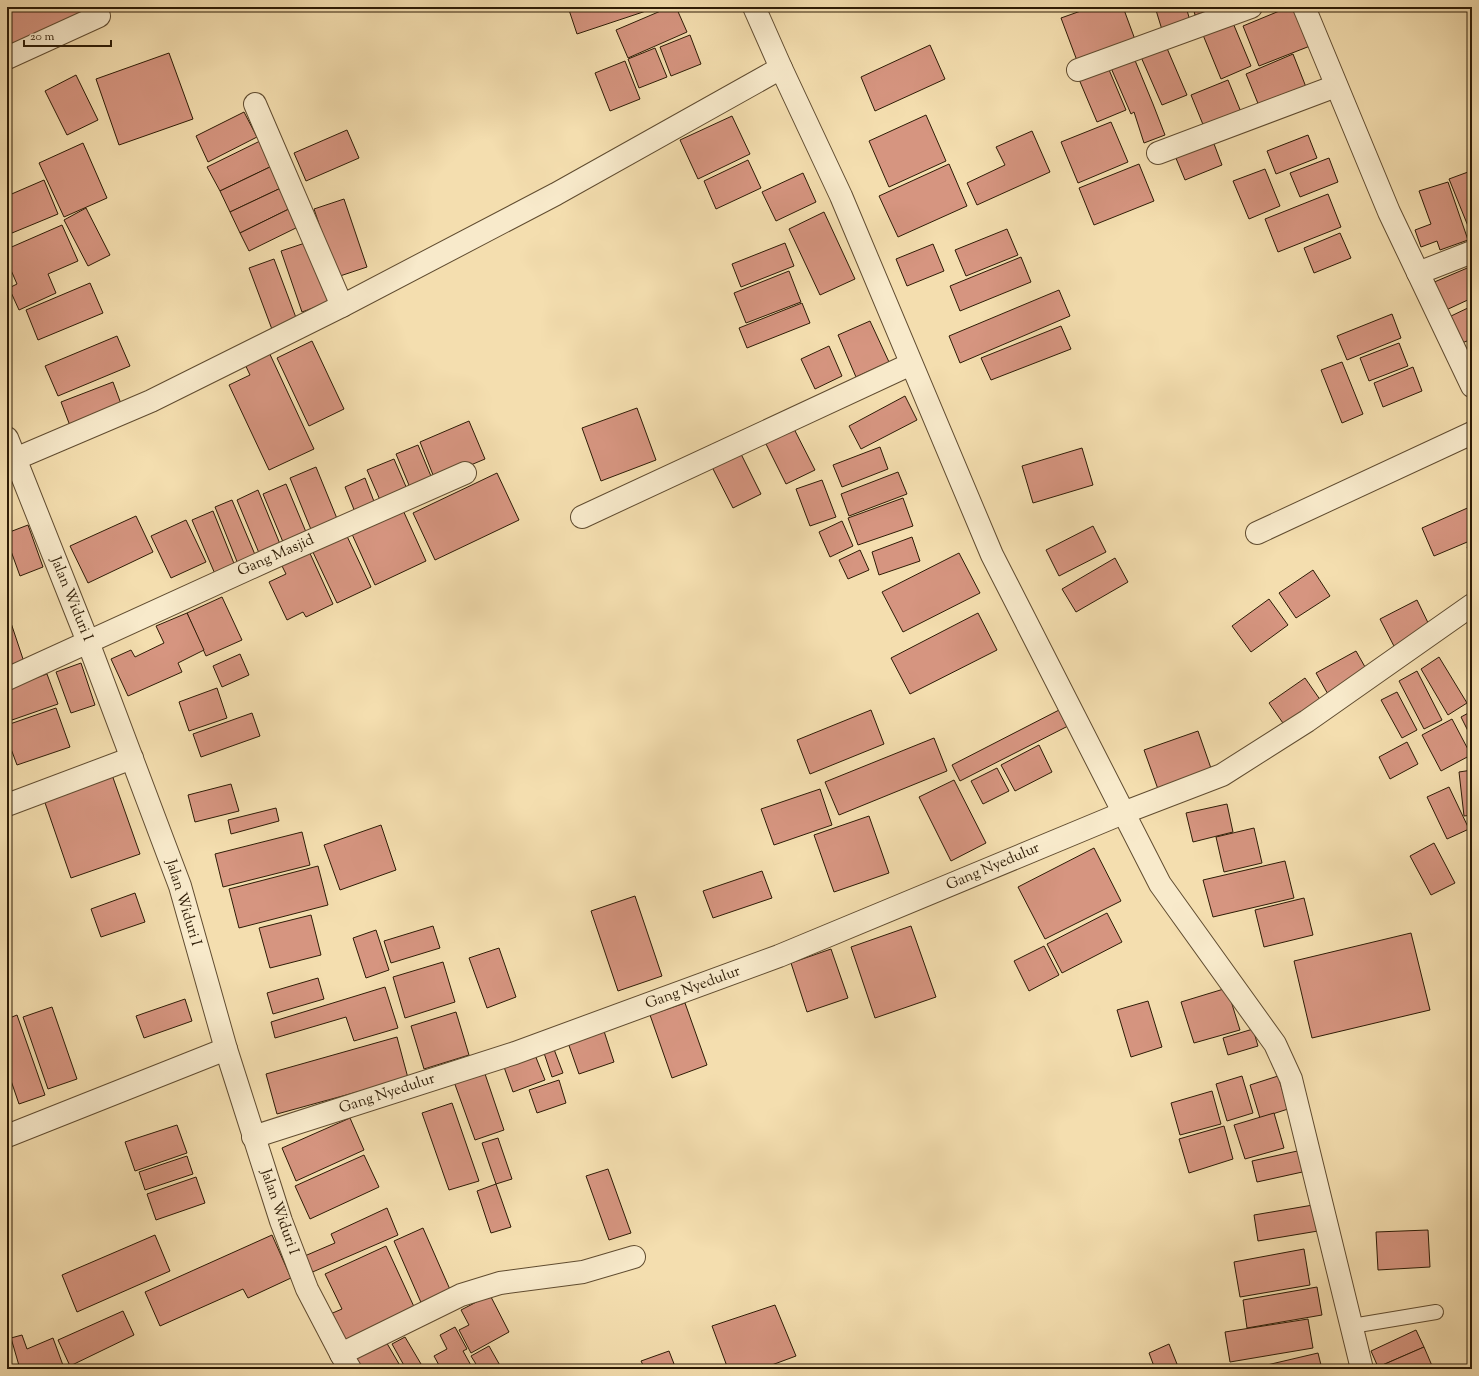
<svg xmlns="http://www.w3.org/2000/svg" width="1479" height="1376" viewBox="0 0 1479 1376" font-family="'Sorts Mill Goudy',serif">
  <style>
    .building { fill: #d69580; stroke: #2e1c06 }
    .lines { fill: none; stroke-linecap: round; stroke-linejoin: round }
    .service-casing { stroke: #604c30; stroke-width: 16 }
    .minor-casing { stroke: #604c30; stroke-width: 24 }
    .service { stroke: #f8eacb; stroke-width: 14 }
    .minor { stroke: #f8eacb; stroke-width: 22 }
    .labels { text-anchor: middle; dominant-baseline: central; stroke-width: 3.5; stroke-linejoin: round; paint-order: stroke }
    .street-label { font-size: 15px; fill: #2e1c06; stroke: #f8eacb }
  </style>
  <rect width="100%" height="100%" fill="#f4deaf"/>
  <filter id="stains"><feTurbulence type="fractalNoise" baseFrequency=".005" numOctaves="4"/><feColorMatrix values="0 0 0 0 .2 0 0 0 0 .09 0 0 0 0 .02 0 0 0 .5 -.17"/></filter>
  <radialGradient id="worn" r=".72"><stop offset=".6" stop-color="#630" stop-opacity="0"/><stop offset="1" stop-color="#630" stop-opacity=".3"/></radialGradient>
  <g class="building">
    <path d="M15 7H93L7 47V11Z"/>
    <path d="M105 7H118L107 12Z"/>
    <path d="M568 7H658L577 34Z"/>
    <path d="M670 7H676L687 32 628 58 616 30Z"/>
    <path d="M1092 7H1123L1137 45 1079 66 1061 18Z"/>
    <path d="M1155 7H1186L1191 24 1163 33Z"/>
    <path d="M1193 7H1223L1195 15Z"/>
    <path d="M1289 7H1294L1310 46 1259 66 1243 26Z"/>
    <path d="M1233 23 1251 66 1221 79 1203 35Z"/>
    <path d="M690 35 701 64 671 76 660 47Z"/>
    <path d="M930 45 945 79 875 111 861 77Z"/>
    <path d="M1166 46 1187 95 1162 105 1141 57Z"/>
    <path d="M655 48 667 77 639 88 628 59Z"/>
    <path d="M169 53 193 119 119 145 96 79Z"/>
    <path d="M1293 54 1306 87 1259 106 1246 74Z"/>
    <path d="M1134 58 1153 104 1165 135 1144 143 1134 112 1131 114 1111 68Z"/>
    <path d="M625 61 640 99 610 111 595 73Z"/>
    <path d="M1107 65 1126 110 1097 122 1078 77Z"/>
    <path d="M76 75 98 120 67 135 45 91Z"/>
    <path d="M1228 80 1241 112 1204 127 1191 95Z"/>
    <path d="M244 112 257 137 208 162 196 136Z"/>
    <path d="M926 115 946 161 889 187 869 141Z"/>
    <path d="M732 116 750 154 698 179 680 140Z"/>
    <path d="M1111 122 1128 162 1078 183 1061 142Z"/>
    <path d="M347 130 359 158 306 181 294 153Z"/>
    <path d="M1032 131 1050 172 977 205 967 183 1005 165 996 147Z"/>
    <path d="M1308 135 1317 158 1276 174 1267 151Z"/>
    <path d="M1211 136 1222 165 1185 180 1173 151Z"/>
    <path d="M260 141 272 166 220 191 207 167Z"/>
    <path d="M83 143 107 198 64 217 39 163Z"/>
    <path d="M1329 158 1338 182 1300 197 1290 173Z"/>
    <path d="M748 160 761 188 716 209 704 181Z"/>
    <path d="M949 164 967 206 898 237 879 196Z"/>
    <path d="M1139 164 1154 201 1094 225 1079 188Z"/>
    <path d="M272 166 283 187 230 212 220 191Z"/>
    <path d="M1265 169 1280 206 1249 219 1233 181Z"/>
    <path d="M1468 172 1472 182V236L1449 179Z"/>
    <path d="M803 173 816 202 776 221 762 192Z"/>
    <path d="M44 180 58 214 12 233 7 222V196Z"/>
    <path d="M1448 182 1468 240 1440 250 1437 241 1421 247 1415 230 1431 224 1419 191Z"/>
    <path d="M283 187 293 207 240 233 230 212Z"/>
    <path d="M1328 194 1341 227 1278 252 1265 219Z"/>
    <path d="M344 199 367 267 337 277 314 209Z"/>
    <path d="M293 207 302 225 249 251 240 233Z"/>
    <path d="M86 208 110 255 88 266 64 220Z"/>
    <path d="M824 212 855 279 820 295 789 229Z"/>
    <path d="M62 225 78 261 48 274 56 293 19 310 9 288 17 284 7 261V249Z"/>
    <path d="M1007 229 1018 255 966 276 955 250Z"/>
    <path d="M1340 233 1351 258 1314 273 1304 248Z"/>
    <path d="M308 242 329 302 302 312 281 251Z"/>
    <path d="M785 243 794 266 741 287 732 264Z"/>
    <path d="M933 244 944 271 907 286 896 259Z"/>
    <path d="M1021 257 1031 282 960 311 950 286Z"/>
    <path d="M274 259 298 323 273 332 249 268Z"/>
    <path d="M1472 266V298L1444 311 1432 283Z"/>
    <path d="M789 271 801 302 746 323 734 293Z"/>
    <path d="M90 283 103 313 38 340 26 310Z"/>
    <path d="M1059 290 1070 316 960 363 949 336Z"/>
    <path d="M802 303 810 323 747 348 739 328Z"/>
    <path d="M1472 306V339L1462 343 1449 317Z"/>
    <path d="M1392 314 1401 338 1347 360 1337 336Z"/>
    <path d="M870 321 889 362 856 377 838 335Z"/>
    <path d="M1061 326 1071 349 991 380 981 358Z"/>
    <path d="M117 336 130 366 58 396 45 366Z"/>
    <path d="M312 341 344 409 309 426 277 358Z"/>
    <path d="M1399 343 1408 366 1369 381 1360 358Z"/>
    <path d="M829 346 842 376 815 389 801 359Z"/>
    <path d="M267 348 314 449 269 470 229 385 250 375 243 360Z"/>
    <path d="M1342 362 1363 414 1342 423 1321 370Z"/>
    <path d="M1413 367 1422 391 1383 407 1374 383Z"/>
    <path d="M113 382 124 412 72 431 61 402Z"/>
    <path d="M905 396 917 420 861 449 849 426Z"/>
    <path d="M637 408 656 460 601 481 582 428Z"/>
    <path d="M469 421 485 459 435 480 420 442Z"/>
    <path d="M791 423 815 470 786 484 763 438Z"/>
    <path d="M418 445 433 481 411 490 396 454Z"/>
    <path d="M880 447 888 469 842 487 833 465Z"/>
    <path d="M1082 448 1093 485 1033 503 1022 466Z"/>
    <path d="M740 452 761 494 733 508 712 467Z"/>
    <path d="M394 459 407 489 380 500 367 470Z"/>
    <path d="M316 467 338 521 312 532 290 478Z"/>
    <path d="M898 472 907 494 849 516 841 494Z"/>
    <path d="M497 473 519 520 435 560 413 513Z"/>
    <path d="M365 478 375 504 355 512 345 487Z"/>
    <path d="M822 480 836 517 810 526 796 489Z"/>
    <path d="M286 484 306 532 283 542 263 494Z"/>
    <path d="M258 490 280 544 259 553 237 500Z"/>
    <path d="M903 498 913 526 858 545 848 518Z"/>
    <path d="M232 500 256 557 238 564 215 507Z"/>
    <path d="M1472 506V540L1434 556 1422 528Z"/>
    <path d="M402 508 426 561 375 585 351 532Z"/>
    <path d="M213 511 235 566 215 574 192 520Z"/>
    <path d="M136 516 153 552 88 583 70 546Z"/>
    <path d="M186 520 206 562 171 578 151 536Z"/>
    <path d="M842 521 853 546 830 557 819 532Z"/>
    <path d="M28 525 43 567 20 576 7 540V533Z"/>
    <path d="M1093 526 1106 552 1059 576 1046 550Z"/>
    <path d="M345 532 371 587 337 603 311 548Z"/>
    <path d="M912 537 920 561 879 575 872 552Z"/>
    <path d="M1472 545V557L1467 547Z"/>
    <path d="M308 549 333 604 306 617 303 612 287 620 269 582 286 574 280 562Z"/>
    <path d="M860 550 869 570 848 579 839 560Z"/>
    <path d="M959 553 980 593 903 632 882 592Z"/>
    <path d="M1115 558 1128 582 1076 612 1062 589Z"/>
    <path d="M1313 570 1330 596 1296 618 1279 593Z"/>
    <path d="M222 597 242 640 206 656 187 613Z"/>
    <path d="M1269 599 1288 625 1251 652 1232 626Z"/>
    <path d="M1417 600 1432 631 1396 650 1380 619Z"/>
    <path d="M187 613 204 650 178 663 182 672 128 696 111 659 131 650 135 657 164 643 156 626Z"/>
    <path d="M978 613 997 650 910 694 891 658Z"/>
    <path d="M10 620 26 668 7 675V621Z"/>
    <path d="M1356 651 1369 674 1329 696 1316 673Z"/>
    <path d="M240 654 249 675 222 687 213 666Z"/>
    <path d="M1439 657 1467 703 1448 715 1421 669Z"/>
    <path d="M81 663 95 705 71 713 56 672Z"/>
    <path d="M1417 671 1442 720 1424 729 1399 681Z"/>
    <path d="M47 674 58 704 12 720 7 707V688Z"/>
    <path d="M1305 678 1321 701 1285 726 1269 703Z"/>
    <path d="M217 688 227 718 189 731 179 702Z"/>
    <path d="M1397 692 1417 730 1402 738 1381 700Z"/>
    <path d="M56 708 70 747 17 765 7 738V725Z"/>
    <path d="M1061 709 1070 725 960 781 952 765Z"/>
    <path d="M871 710 884 744 810 774 797 740Z"/>
    <path d="M1472 711V739L1461 717Z"/>
    <path d="M252 713 260 736 201 757 193 734Z"/>
    <path d="M1452 719 1471 755 1441 771 1422 735Z"/>
    <path d="M1198 731 1213 774 1159 792 1144 750Z"/>
    <path d="M934 738 947 771 839 815 825 782Z"/>
    <path d="M1407 742 1418 764 1390 779 1379 757Z"/>
    <path d="M1039 745 1052 772 1015 791 1001 765Z"/>
    <path d="M997 768 1009 791 983 804 971 781Z"/>
    <path d="M1472 770V815L1464 816 1459 772Z"/>
    <path d="M111 772 140 854 71 878 43 797Z"/>
    <path d="M954 780 986 843 951 861 919 797Z"/>
    <path d="M231 784 239 811 195 822 188 795Z"/>
    <path d="M1449 787 1469 829 1447 839 1427 797Z"/>
    <path d="M820 789 832 825 774 845 761 809Z"/>
    <path d="M1227 804 1233 832 1193 842 1186 813Z"/>
    <path d="M276 808 279 821 231 834 228 820Z"/>
    <path d="M869 816 889 873 834 892 814 835Z"/>
    <path d="M381 825 396 870 340 890 324 845Z"/>
    <path d="M1254 828 1262 863 1224 872 1216 837Z"/>
    <path d="M302 832 310 865 223 887 215 854Z"/>
    <path d="M1434 843 1455 883 1431 895 1410 856Z"/>
    <path d="M1094 848 1121 901 1045 939 1018 887Z"/>
    <path d="M1285 861 1294 898 1213 917 1203 880Z"/>
    <path d="M318 866 328 905 239 928 229 889Z"/>
    <path d="M762 871 772 898 713 918 703 891Z"/>
    <path d="M135 893 145 922 101 937 91 909Z"/>
    <path d="M635 896 662 976 618 991 591 911Z"/>
    <path d="M1304 898 1313 935 1264 947 1255 910Z"/>
    <path d="M1107 913 1122 942 1062 973 1047 944Z"/>
    <path d="M311 915 321 955 270 968 259 928Z"/>
    <path d="M433 926 440 948 391 963 384 941Z"/>
    <path d="M911 926 936 997 875 1018 851 947Z"/>
    <path d="M376 930 389 970 366 978 353 938Z"/>
    <path d="M1411 933 1430 1010 1312 1038 1294 961Z"/>
    <path d="M1044 946 1059 975 1029 991 1014 961Z"/>
    <path d="M499 948 516 997 487 1008 469 958Z"/>
    <path d="M831 949 848 998 807 1012 791 963Z"/>
    <path d="M443 962 455 1002 405 1018 393 977Z"/>
    <path d="M318 978 324 999 273 1014 267 993Z"/>
    <path d="M385 987 398 1028 354 1041 346 1017 275 1038 271 1022Z"/>
    <path d="M1227 988 1240 1030 1194 1043 1181 1002Z"/>
    <path d="M185 999 192 1021 144 1038 136 1016Z"/>
    <path d="M1148 1001 1162 1047 1131 1057 1117 1010Z"/>
    <path d="M685 1003 707 1065 672 1078 650 1015Z"/>
    <path d="M52 1007 77 1079 48 1089 23 1017Z"/>
    <path d="M456 1012 469 1055 424 1069 411 1026Z"/>
    <path d="M17 1015 45 1095 19 1104 7 1069V1019Z"/>
    <path d="M602 1025 614 1062 579 1074 566 1037Z"/>
    <path d="M1253 1029 1258 1046 1228 1055 1223 1038Z"/>
    <path d="M397 1037 408 1078 277 1114 266 1074Z"/>
    <path d="M552 1044 563 1073 552 1077 542 1047Z"/>
    <path d="M535 1055 545 1080 513 1092 504 1067Z"/>
    <path d="M483 1068 504 1130 475 1140 453 1079Z"/>
    <path d="M1242 1076 1253 1113 1227 1121 1216 1084Z"/>
    <path d="M1278 1076 1288 1109 1260 1118 1250 1085Z"/>
    <path d="M559 1080 566 1103 537 1113 529 1090Z"/>
    <path d="M1212 1091 1221 1124 1180 1135 1171 1103Z"/>
    <path d="M452 1103 479 1181 449 1190 422 1113Z"/>
    <path d="M1274 1113 1284 1148 1245 1159 1234 1125Z"/>
    <path d="M350 1118 364 1150 296 1181 282 1148Z"/>
    <path d="M177 1125 187 1153 135 1171 125 1142Z"/>
    <path d="M1224 1126 1233 1159 1189 1173 1179 1139Z"/>
    <path d="M498 1138 512 1179 496 1184 482 1143Z"/>
    <path d="M1302 1150 1307 1171 1257 1182 1252 1161Z"/>
    <path d="M364 1155 379 1187 310 1219 295 1186Z"/>
    <path d="M187 1156 193 1174 145 1190 139 1172Z"/>
    <path d="M608 1169 631 1233 609 1240 586 1176Z"/>
    <path d="M196 1177 205 1203 156 1220 147 1194Z"/>
    <path d="M496 1184 511 1227 491 1233 477 1191Z"/>
    <path d="M1313 1205 1318 1231 1258 1241 1254 1215Z"/>
    <path d="M387 1208 398 1235 308 1274 300 1258 335 1243 331 1234Z"/>
    <path d="M423 1228 452 1294 423 1307 394 1241Z"/>
    <path d="M1428 1230 1430 1267 1378 1270 1376 1232Z"/>
    <path d="M155 1235 170 1271 77 1312 62 1275Z"/>
    <path d="M272 1235 291 1278 248 1298 243 1289 160 1326 145 1292Z"/>
    <path d="M386 1246 416 1311 342 1346 328 1315 342 1309 325 1274Z"/>
    <path d="M1304 1249 1310 1285 1240 1297 1234 1262Z"/>
    <path d="M1317 1287 1322 1315 1247 1328 1243 1300Z"/>
    <path d="M490 1295 509 1332 471 1353 459 1330 469 1325 461 1310Z"/>
    <path d="M775 1305 796 1356 761 1369H728L712 1326Z"/>
    <path d="M123 1311 134 1335 70 1366 58 1340Z"/>
    <path d="M1308 1319 1313 1348 1230 1362 1225 1332Z"/>
    <path d="M455 1327 467 1349 463 1351 473 1369H441L434 1356 447 1349 440 1335Z"/>
    <path d="M1416 1330 1424 1347 1378 1367 1371 1351Z"/>
    <path d="M22 1335 27 1349 53 1338 64 1368 20 1369 11 1338Z"/>
    <path d="M405 1337 424 1369H406L392 1344Z"/>
    <path d="M385 1340 402 1369H362L355 1357Z"/>
    <path d="M1169 1344 1179 1369H1155L1149 1353Z"/>
    <path d="M489 1346 502 1369H479L471 1356Z"/>
    <path d="M1424 1347 1433 1368 1430 1369H1379L1378 1367Z"/>
    <path d="M669 1351 676 1369H645L641 1361Z"/>
    <path d="M1318 1353 1322 1369H1250Z"/>
  </g>
  <g class="lines">
    <g class="service-casing">
      <path id="service" d="M1352 1326 1436 1312"/>
    </g>
    <g class="minor-casing">
      <g id="minor">
        <path d="M754 7 781 68 841 196 992 555 1160 884 1275 1044 1291 1079 1362 1369"/>
        <path d="M1304 7 1389 212 1472 386"/>
        <path d="M7 58 99 16"/>
        <path d="M1078 70 1251 7"/>
        <path d="M255 104 342 306"/>
        <path d="M1158 153 1336 86"/>
        <path d="M1418 273 1472 252"/>
        <path d="M7 438 88 642 180 886 226 1049 281 1221 307 1289 341 1354 350 1369"/>
        <path d="M15 459 151 401 342 306 556 194 781 68"/>
        <path d="M582 517 911 364"/>
        <path d="M1257 533 1472 433"/>
        <path d="M7 679 270 559 465 473"/>
        <path d="M7 805 132 758"/>
        <path d="M7 1136 226 1049"/>
        <path d="M253 1137 515 1053 779 956 1123 813 1222 775 1307 721 1472 605"/>
        <path d="M341 1354 461 1295 500 1283 583 1272 634 1257"/>
      </g>
    </g>
    <use href="#service" class="service"/>
    <use href="#minor" class="minor"/>
  </g>
  <g class="labels">
    <g class="street-label">
      <text transform="translate(276 556) rotate(-24)">Gang Masjid</text>
      <text transform="translate(71 599) rotate(68)">Jalan Widuri I</text>
      <text transform="translate(993 867) rotate(-23)">Gang Nyedulur</text>
      <text transform="translate(183 903) rotate(73)">Jalan Widuri I</text>
      <text transform="translate(693 988) rotate(-20)">Gang Nyedulur</text>
      <text transform="translate(387 1094) rotate(-18)">Gang Nyedulur</text>
      <text transform="translate(279 1212) rotate(71)">Jalan Widuri I</text>
    </g>
  </g>
  <rect width="1479" height="1376" fill="none" stroke="#f4deaf" stroke-width="24"/>
  <rect x="8" y="8" width="1463" height="1360" fill="none" stroke="#2e1c06" stroke-width="2"/>
  <rect x="12" y="12" width="1455" height="1352" fill="none" stroke="#2e1c06"/>
  <path d="M24 40v6h87v-6" fill="none" stroke="#2e1c06" stroke-width="2"/>
  <text x="30" y="40" font-size="12" fill="#2e1c06" stroke="#f8eacb" stroke-width="3" paint-order="stroke">20 m</text>
  <rect width="100%" height="100%" filter="url(#stains)"/>
  <rect width="100%" height="100%" fill="url(#worn)"/>
</svg>
